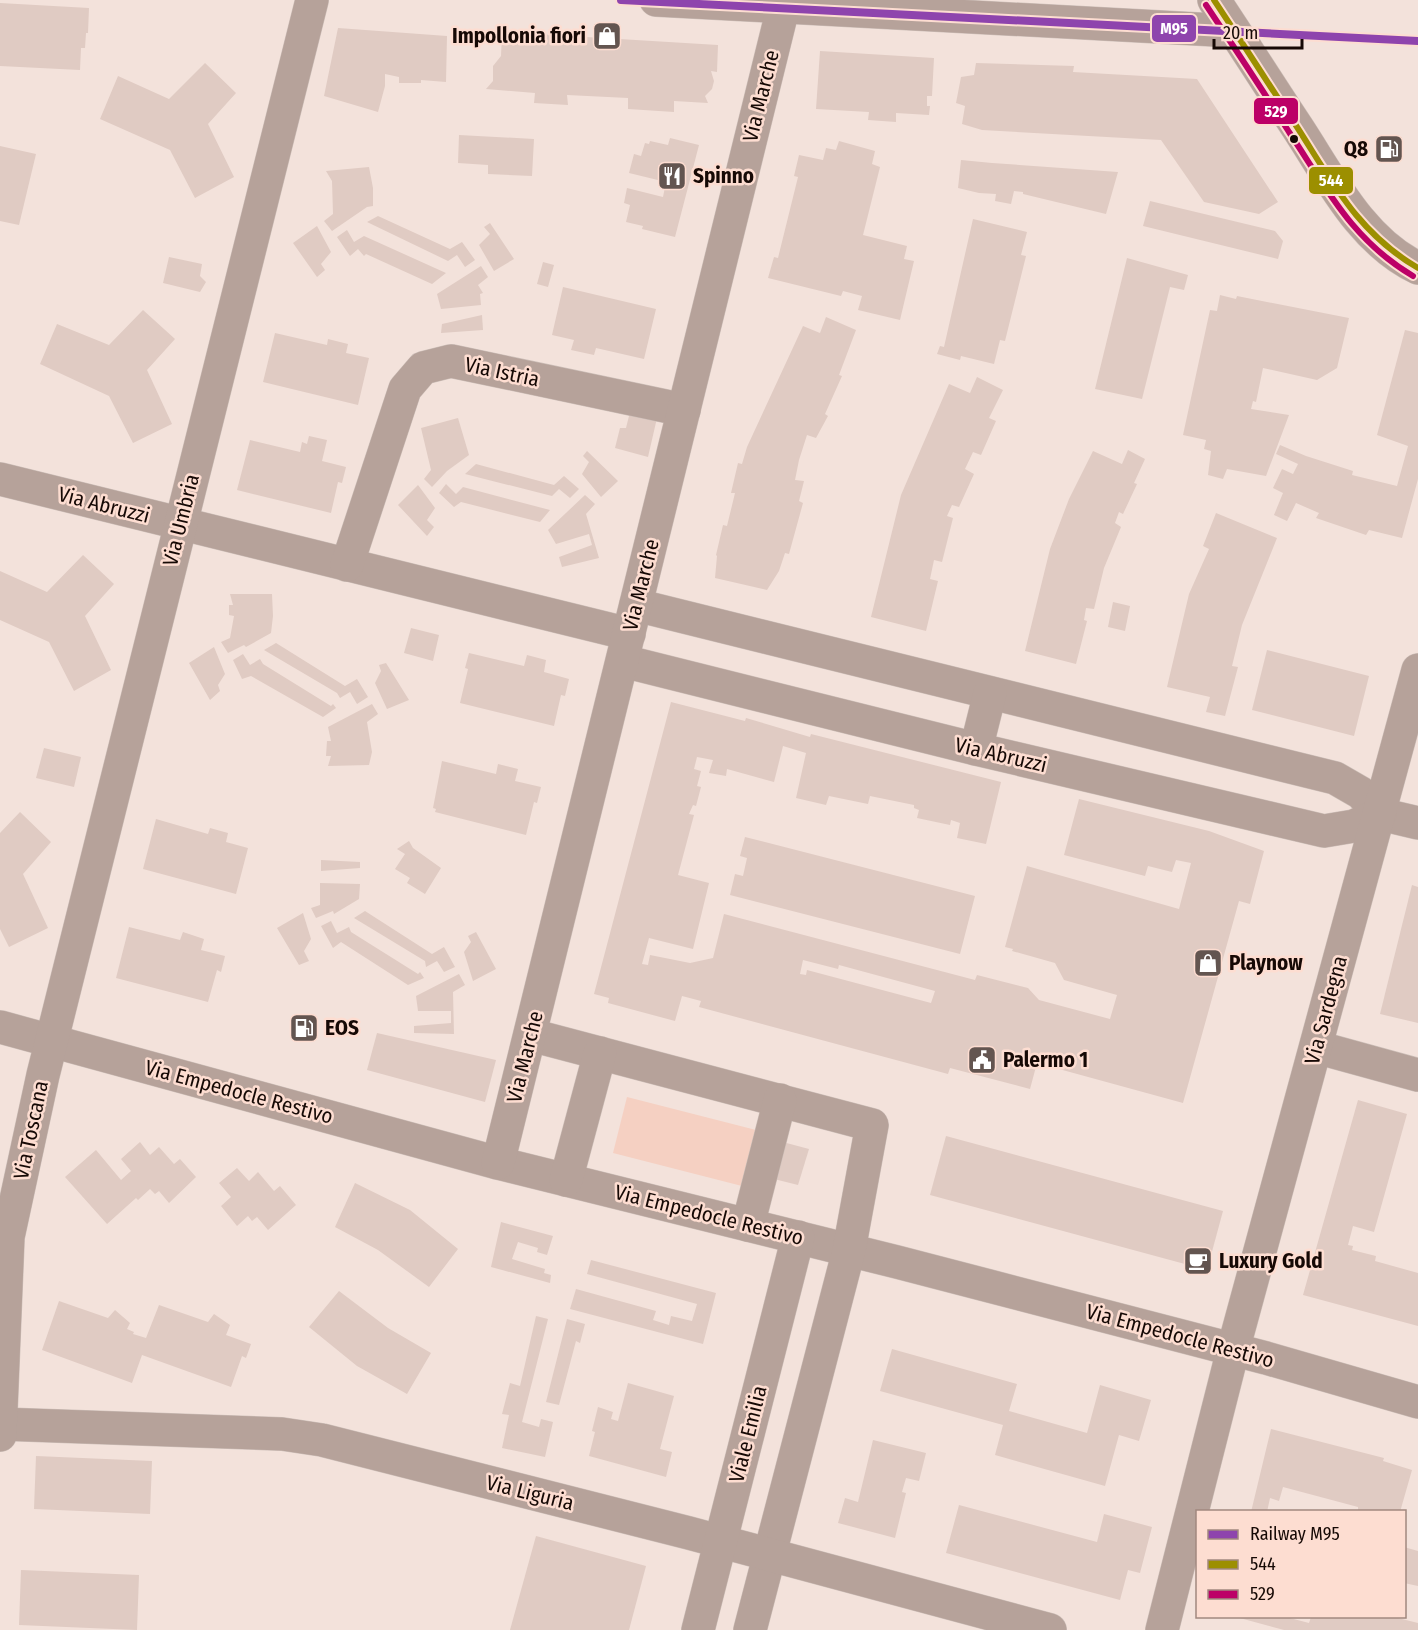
<svg xmlns="http://www.w3.org/2000/svg" width="1418" height="1630" viewBox="0 0 1418 1630" font-family="'Fira Sans Condensed',sans-serif">
  <style>
    .green { fill: #f5d0c2 }
    .building { fill: #e0cbc3; fill-rule: evenodd }
    .lines { fill: none; stroke-linecap: round; stroke-linejoin: round }
    .minor-casing { stroke: #cec0ba; stroke-width: 34 }
    .minor { stroke: #b6a29a; stroke-width: 33 }
    .bus-1-casing { stroke: #fdddd1; stroke-width: 10 }
    .bus-2-casing { stroke: #fdddd1; stroke-width: 10 }
    .bus-1 { stroke: #9c8f00; stroke-width: 6 }
    .bus-2 { stroke: #bc0067; stroke-width: 6 }
    .rail-1-casing { stroke: #fdddd1; stroke-width: 12 }
    .rail-1 { stroke: #8e44ad; stroke-width: 8 }
    .bus-dot { fill: #160905; stroke: #fdddd1; stroke-width: 2 }
    .labels { text-anchor: middle; dominant-baseline: central; stroke-width: 5; stroke-linejoin: round; paint-order: stroke }
    .poi-label { font-size: 21px; font-weight: bold; fill: #160905; stroke: #fdddd1; text-anchor: start }
    .street-label { font-size: 21px; fill: #160905; stroke: #fdddd1 }
    .line-badge { stroke: #fdddd1; stroke-width: 2 }
    .badge-label { font-size: 16px; text-anchor: middle; font-weight: bold; fill: #fff }
  </style>
  <rect width="100%" height="100%" fill="#f3e2db"/>
  <path class="green" d="M627 1097 756 1130 742 1186 613 1153Z"/>
  <g class="building">
    <path d="M0 3 89 8 88 33H86L85 48H81L80 70 0 66Z"/>
    <path d="M338 28 447 36 446 82 421 80V83H399V77L385 74V86L378 112 324 96Z"/>
    <path d="M502 32 718 45 717 72 711 71 714 81 712 89 705 96 708 103 674 101V112L628 109V98L567 95 568 105 534 103 535 93 486 89 493 81V66L501 56Z"/>
    <path d="M820 51 934 58 932 96H927V106H930L929 115 896 113V122L868 120 869 112 816 109Z"/>
    <path d="M205 63 236 93 208 124 234 177 195 198 170 150 100 119 118 76 169 99Z"/>
    <path d="M976 63 1074 66 1073 72 1197 79 1278 202 1259 214 1204 202 1161 140 982 130 962 124 965 106 956 103 961 77 974 75Z"/>
    <path d="M459 135 534 139 532 176 488 174V165L458 163Z"/>
    <path d="M670 138 699 145 675 237 642 229 643 226 626 222 630 205 624 203 627 188 663 197 666 182 629 173 634 154 641 156 645 143 649 144 650 141 668 145Z"/>
    <path d="M839 141 875 151 872 164 880 167 863 235 907 246 904 259 914 261 900 320 858 310 862 296 843 291 841 296 768 278 774 257 778 258 798 177 794 176 799 155 823 160 826 148 836 150Z"/>
    <path d="M0 146 36 154 19 225 0 221Z"/>
    <path d="M961 160 992 163 1118 172 1106 214 1023 194V192L1014 191 1011 204 995 201 996 194 979 193 958 188Z"/>
    <path d="M369 167 373 188V206L367 207 332 231 324 221 333 214 332 181 326 171Z"/>
    <path d="M1150 201 1275 231 1283 241 1278 259 1143 226Z"/>
    <path d="M378 216 450 249 462 242 475 260 465 267 457 255 448 261 367 222Z"/>
    <path d="M973 219 1027 232 1021 255 1026 256 1005 341 1000 340 994 364 961 356 960 360 937 354 940 346 944 347Z"/>
    <path d="M490 223 514 259 494 271 479 245 490 234 484 227Z"/>
    <path d="M317 226 331 252 321 264 325 270 317 277 293 243Z"/>
    <path d="M347 230 354 242 364 236 446 273 432 284 366 254 364 256 358 249 350 256 337 237Z"/>
    <path d="M169 257 202 264 200 276 206 282 200 292 163 283Z"/>
    <path d="M1127 258 1188 275 1184 290 1170 287 1142 399 1095 389Z"/>
    <path d="M543 262 554 265 548 287 537 284Z"/>
    <path d="M481 266 488 277 478 285 483 293 480 294 481 305 441 309 437 294Z"/>
    <path d="M563 287 656 309 644 359 596 348 594 355 571 350 574 340 552 335Z"/>
    <path d="M1220 295 1236 299 1237 296 1349 318 1337 368 1317 380 1263 368 1256 402 1253 401 1251 409 1289 415 1266 476 1227 469 1223 479 1208 475 1211 451 1204 449 1206 440 1183 435 1210 310 1217 311Z"/>
    <path d="M143 310 175 339 147 370 172 424 133 443 109 396 40 364 57 324 109 345Z"/>
    <path d="M482 315 483 330 441 333 442 324Z"/>
    <path d="M826 317 856 330 839 375 842 376 825 414 828 416 816 438 807 435 799 460 795 480 804 481 799 501 803 503 789 554 785 553 779 571 767 590 715 578 717 556 716 555 723 525 727 526 735 493H731L738 463 742 464 747 447 803 326 820 333Z"/>
    <path d="M1405 330 1418 333V479L1402 538 1369 530 1366 535 1316 518 1319 513 1296 503 1287 521 1274 515 1283 493 1273 488 1282 469 1293 474 1298 464 1276 454 1280 445 1306 456 1353 471 1352 475 1397 486 1408 446 1377 435Z"/>
    <path d="M275 333 327 345 328 339 348 344 346 353 369 358 358 405 263 382Z"/>
    <path d="M977 377 1003 390 989 418 996 421 981 455 973 452 965 469 974 474 959 507 952 505 947 516 953 518 942 562 934 560 930 579 938 581 926 631 871 617 901 495 949 384 970 393Z"/>
    <path d="M630 412 657 418 648 457 615 448 620 428H626Z"/>
    <path d="M458 418 469 455 447 471 432 487 424 479 431 470 421 428Z"/>
    <path d="M309 436 327 440 322 461 346 467 342 483 338 482 331 513 237 490 250 440 300 452 302 442 307 444Z"/>
    <path d="M1128 450 1145 459 1134 483 1137 484 1123 514 1119 512 1115 523 1121 527 1104 568 1094 609 1086 608 1084 620 1087 621 1076 664 1025 651 1050 549 1069 499 1093 451 1122 464Z"/>
    <path d="M587 451 618 481 601 497 582 474 589 462 583 456Z"/>
    <path d="M476 464 554 485 564 476 579 489 570 498 559 489 552 496 465 474Z"/>
    <path d="M446 484 456 494 463 487 550 510 540 522 461 502 454 507 439 493Z"/>
    <path d="M418 485 435 508 427 520 434 527 427 536 398 505Z"/>
    <path d="M585 495 595 504 586 514 599 558 562 567 559 557 592 545 589 534 556 544 548 530Z"/>
    <path d="M1216 513 1277 538 1242 625 1232 666 1238 667 1225 716 1206 712 1210 697 1167 687 1189 594 1209 549 1203 546Z"/>
    <path d="M83 555 114 584 85 616 111 670 74 691 49 642 0 620V571L47 592Z"/>
    <path d="M230 594H272L273 616 271 633 246 647 244 645 228 653 221 642 230 638 234 616 229 615V605H233Z"/>
    <path d="M1113 602 1130 606 1125 631 1108 627Z"/>
    <path d="M411 628 439 635 433 661 404 653Z"/>
    <path d="M276 643 345 686 357 679 368 697 357 704 350 692 340 698 337 693 264 650Z"/>
    <path d="M214 647 225 674 218 685 220 691 210 700 189 663Z"/>
    <path d="M1267 650 1369 676 1354 736 1252 710Z"/>
    <path d="M469 653 524 666 527 655 546 660 544 672 569 679 565 696 561 695 554 726 460 703 468 669 465 668Z"/>
    <path d="M243 654 250 665 260 659 263 664 331 706 333 704 336 708 323 717 251 676 242 679 233 660Z"/>
    <path d="M386 663 409 700 387 709 375 683 381 671 379 665Z"/>
    <path d="M671 702 745 721 746 718 810 737 811 734 1001 782 986 844 957 838 960 823 951 820 950 825 917 818 919 810 914 808V805L870 796 868 804 829 796 826 805 796 798 806 753 783 746 774 782 727 769 726 776 709 773 713 760 697 757 694 769 701 771 697 786 701 787 696 806 693 805 689 814 694 815 678 875 709 883 693 949 649 938 642 964 648 965 650 955 690 963 713 958 724 914 975 980 977 975 1028 988 1039 1000 1110 1019 1117 995 1064 980 1055 963 1012 951 1013 949 1005 947 1027 866 1179 909 1191 863 1176 860 1172 872 1148 866 1145 876 1064 855 1079 799 1209 831 1264 851 1250 904 1239 901 1183 1103 1037 1063 1030 1089 950 1068 948 1074 699 1007 701 1001 682 996 675 1021 608 1003 609 998 594 994ZM803 960 838 969 839 965 935 991 931 1003 807 970 806 975 800 974Z"/>
    <path d="M372 704 378 714 367 722 372 752 369 765 328 766 331 756H326L327 741H331L328 727Z"/>
    <path d="M44 748 81 757 74 787 36 778Z"/>
    <path d="M442 761 496 774 498 764 518 769 515 781 541 787 537 803 534 802 526 835 435 812 436 809 433 808Z"/>
    <path d="M20 812 51 842 23 874 48 928 9 947 0 929V833Z"/>
    <path d="M156 819 208 834 210 828 228 833 226 842 248 848 236 894 143 869Z"/>
    <path d="M745 837 975 896 960 954 730 895 735 874 743 876 747 858 740 856Z"/>
    <path d="M409 841 413 848 441 868 425 894 407 883 410 878 395 869 405 854 397 849Z"/>
    <path d="M321 860 360 862V868L321 871Z"/>
    <path d="M320 883 360 884 359 899 334 914 333 911 316 918 311 908 320 905Z"/>
    <path d="M1412 885 1418 887V1023L1380 1014Z"/>
    <path d="M365 911 432 954 444 947 455 967 444 972 437 961 426 967 425 961 354 918Z"/>
    <path d="M303 913 311 939 304 951 309 961 299 965 277 928Z"/>
    <path d="M331 921 337 933 349 927 351 932 418 974 420 972 424 978 408 985 341 942 333 948 321 926Z"/>
    <path d="M129 927 180 940 183 932 204 939 201 950 225 956 221 972 217 970 208 1002 116 978Z"/>
    <path d="M476 932 496 969 473 981 464 952 471 942 468 936Z"/>
    <path d="M459 974 465 985 453 992 454 1034 414 1033V1026L451 1023V1011H418L416 996Z"/>
    <path d="M377 1033 496 1060 485 1102 367 1070Z"/>
    <path d="M1358 1100 1407 1114 1374 1232 1353 1226 1348 1245 1353 1246 1352 1250 1376 1256 1375 1261 1418 1273V1326L1303 1295Z"/>
    <path d="M946 1136 1223 1211 1207 1270 930 1195Z"/>
    <path d="M779 1141 809 1149 798 1185 770 1178Z"/>
    <path d="M140 1142 150 1155 159 1147 174 1164 180 1159 196 1177 169 1203 159 1191 155 1194 150 1189 138 1200 136 1198 107 1224 65 1177 96 1150 121 1180 131 1171 121 1159Z"/>
    <path d="M237 1168 249 1181 258 1172 274 1191 280 1186 296 1205 268 1230 257 1217 252 1221 248 1216 237 1226 221 1206 231 1197 219 1183Z"/>
    <path d="M355 1183 410 1210 458 1249 429 1287 378 1250 335 1227Z"/>
    <path d="M501 1222 553 1236 547 1255 537 1252 538 1248 518 1242 512 1259 545 1269 544 1273 551 1275 550 1283 491 1267Z"/>
    <path d="M591 1260 716 1293 703 1344 570 1309 576 1289 656 1311 653 1320 669 1325 671 1316 692 1321 697 1304 587 1274Z"/>
    <path d="M339 1291 388 1328 431 1353 407 1394 357 1366 309 1327Z"/>
    <path d="M59 1301 108 1318 115 1310 130 1323 127 1329 134 1332 133 1334 146 1338 159 1305 208 1322 214 1314 230 1325 226 1335 251 1344 246 1358 242 1356 231 1387 142 1355 132 1383 42 1350Z"/>
    <path d="M536 1316 548 1319 522 1422 539 1427 541 1419 553 1422 545 1457 502 1448 509 1415 502 1414 510 1383 520 1386Z"/>
    <path d="M567 1319 585 1324 580 1343 576 1341 559 1405 546 1402Z"/>
    <path d="M892 1349 1017 1384 1009 1411 1087 1433 1100 1385 1151 1400 1139 1441 1119 1435 1105 1486 995 1455 1003 1425 880 1391Z"/>
    <path d="M628 1383 674 1396 660 1449 672 1452 666 1477 589 1456 595 1432 592 1431 598 1407 613 1412 611 1419 618 1421Z"/>
    <path d="M1271 1429 1384 1458 1383 1461 1412 1470 1400 1512H1358V1507L1283 1487 1279 1501 1270 1498 1267 1512H1251Z"/>
    <path d="M873 1440 926 1453 919 1481 906 1478 902 1492 906 1493 895 1538 838 1523 845 1498 858 1502Z"/>
    <path d="M36 1456 152 1461 150 1514 34 1509Z"/>
    <path d="M959 1505 1097 1542 1104 1514 1152 1527 1140 1573 1128 1570 1120 1600 946 1553Z"/>
    <path d="M536 1536 646 1566 629 1630H510Z"/>
    <path d="M1404 1547 1418 1551V1586L1404 1583Z"/>
    <path d="M21 1570 139 1575 137 1630 19 1625Z"/>
    <path d="M1236 1617H1286L1309 1623 1311 1617H1394L1418 1623V1630H1284Z"/>
  </g>
  <g class="lines">
    <g class="minor-casing">
      <g id="minor">
        <path d="M656 0 1234 31"/>
        <path d="M1214 0C1242 42 1269 85 1297 127 1330 177 1361 241 1418 268"/>
        <path d="M0 479 629 634"/>
        <path d="M347 565 405 389 423 368 451 361 684 410"/>
        <path d="M636 605 1335 778 1361 793 1380 814 1418 823"/>
        <path d="M623 661 976 749 1324 831 1354 826 1380 814"/>
        <path d="M976 749 990 693"/>
        <path d="M0 1027 498 1163 897 1262 1266 1358 1418 1402"/>
        <path d="M531 1035 872 1125 849 1250 750 1630"/>
        <path d="M1316 1047 1418 1075"/>
        <path d="M498 1163 783 8"/>
        <path d="M566 1180 600 1053"/>
        <path d="M748 1225 780 1100"/>
        <path d="M0 1424 282 1434 322 1440 689 1533 1050 1630"/>
        <path d="M0 1435 8 1237 43 1075 312 0"/>
        <path d="M698 1630 798 1237"/>
        <path d="M1162 1630 1233 1350 1418 670"/>
      </g>
    </g>
    <use href="#minor" class="minor"/>
    <g class="bus-1-casing">
      <path id="bus-1" d="M1214 0C1242 42 1269 85 1297 127 1333 183 1358 233 1418 268"/>
    </g>
    <g class="bus-2-casing">
      <path id="bus-2" d="M1206 5C1234 47 1262 89 1289 132 1327 189 1352 240 1413 276"/>
    </g>
    <use href="#bus-1" class="bus-1"/>
    <use href="#bus-2" class="bus-2"/>
    <g class="rail-1-casing">
      <path id="rail-1" d="M621 0 1418 41"/>
    </g>
    <use href="#rail-1" class="rail-1"/>
  </g>
  <defs>
    <g id="shop-square" transform="scale(1.5)"><rect x="-9" y="-9" width="18" height="18" rx="4" fill="#635550" stroke="#fdddd1"/><path d="M-5-2.5h2.3a2.7 3.5 0 0 1 5.4 0H5L5.5 6h-11ZM-1.5-2.5h3a1.5 2.3 0 0 0-3 0Z" fill="#fff"/></g>
    <g id="fuel-square" transform="scale(1.5)"><rect x="-9" y="-9" width="18" height="18" rx="4" fill="#635550" stroke="#fdddd1"/><path d="M-5.5-6h7V0h2V4h1.3V-2.5L3-4.5l.8-.8L6-3V5H2.5V1h-1V6h-7ZM-4.2-4.7v3.2H.2V-4.7Z" fill="#fff"/></g>
    <g id="restaurant-square" transform="scale(1.5)"><rect x="-9" y="-9" width="18" height="18" rx="4" fill="#635550" stroke="#fdddd1"/><path d="M-5-6h1v4h1v-4h1v4h1v-4h1v5L-1.5 .5V6h-2V.5L-5-1ZM5-6V6H3V1.5H1.5Q1.5-4 5-6Z" fill="#fff"/></g>
    <g id="civic-square" transform="scale(1.5)"><rect x="-9" y="-9" width="18" height="18" rx="4" fill="#635550" stroke="#fdddd1"/><path d="M-.6-6.5H3V-4.5H.6V-3L4-1V1h2V6H-6V1h2V-1L-.6-3ZM-1.2 2.5V6h2.4V2.5Z" fill="#fff"/></g>
    <g id="cafe-square" transform="scale(1.5)"><rect x="-9" y="-9" width="18" height="18" rx="4" fill="#635550" stroke="#fdddd1"/><path d="M-5.5-4.5H6V0H3Q3 3.5 0 3.5H-2.5Q-5.5 3.5-5.5 0ZM3-3.2v2h1.7v-2ZM-6 4.5H4V6H-6Z" fill="#fff"/></g>
  </defs>
  <g fill-rule="evenodd">
    <use href="#shop-square" x="607" y="36"/>
    <use href="#fuel-square" x="1389" y="149"/>
    <use href="#restaurant-square" x="672" y="176"/>
    <use href="#shop-square" x="1208" y="963"/>
    <use href="#fuel-square" x="304" y="1028"/>
    <use href="#civic-square" x="982" y="1060"/>
    <use href="#cafe-square" x="1198" y="1261"/>
  </g>
  <circle class="bus-dot" cx="1294" cy="139" r="5"/>
  <g class="labels">
    <g class="poi-label">
      <text x="586" y="36" text-anchor="end">Impollonia fiori</text>
      <text x="1368" y="149" text-anchor="end">Q8</text>
      <text x="693" y="176">Spinno</text>
      <text x="1229" y="963">Playnow</text>
      <text x="325" y="1028">EOS</text>
      <text x="1003" y="1060">Palermo 1</text>
      <text x="1219" y="1261">Luxury Gold</text>
    </g>
    <g class="street-label">
      <text transform="translate(761 96) rotate(-76)">Via Marche</text>
      <text transform="translate(502 372) rotate(12)">Via Istria</text>
      <text transform="translate(104 505) rotate(14)">Via Abruzzi</text>
      <text transform="translate(181 520) rotate(-76)">Via Umbria</text>
      <text transform="translate(641 585) rotate(-76)">Via Marche</text>
      <text transform="translate(1001 755) rotate(13)">Via Abruzzi</text>
      <text transform="translate(1326 1010) rotate(-75)">Via Sardegna</text>
      <text transform="translate(525 1057) rotate(-76)">Via Marche</text>
      <text transform="translate(239 1092) rotate(15)">Via Empedocle Restivo</text>
      <text transform="translate(31 1130) rotate(-78)">Via Toscana</text>
      <text transform="translate(709 1215) rotate(14)">Via Empedocle Restivo</text>
      <text transform="translate(1180 1336) rotate(15)">Via Empedocle Restivo</text>
      <text transform="translate(748 1434) rotate(-76)">Viale Emilia</text>
      <text transform="translate(530 1493) rotate(14)">Via Liguria</text>
    </g>
  </g>
  <g class="line-badge">
    <rect x="1151" y="14" width="46" height="29" rx="6" fill="#8e44ad"/>
    <rect x="1253" y="97" width="46" height="28" rx="6" fill="#bc0067"/>
    <rect x="1308" y="166" width="46" height="29" rx="6" fill="#9c8f00"/>
  </g>
  <g class="badge-label">
    <text x="1174" y="34">M95</text>
    <text x="1276" y="117">529</text>
    <text x="1331" y="186">544</text>
  </g>
  <rect x="1196" y="1510" width="210" height="108" fill="#fdddd1" stroke="#a1887f" stroke-width="1.5"/>
  <rect x="1208" y="1530" width="30" height="9" fill="#8e44ad" stroke="#a1887f" stroke-width="1.5"/>
  <text x="1250" y="1540" font-size="18" fill="#160905">Railway M95</text>
  <rect x="1208" y="1560" width="30" height="9" fill="#9c8f00" stroke="#a1887f" stroke-width="1.5"/>
  <text x="1250" y="1570" font-size="18" fill="#160905">544</text>
  <rect x="1208" y="1590" width="30" height="9" fill="#bc0067" stroke="#a1887f" stroke-width="1.5"/>
  <text x="1250" y="1600" font-size="18" fill="#160905">529</text>
  <path d="M1214 39v9h88v-9" fill="none" stroke="#160905" stroke-width="3"/>
  <text x="1223" y="39" font-size="18" fill="#160905" stroke="#fdddd1" stroke-width="4.5" paint-order="stroke">20 m</text>
</svg>
